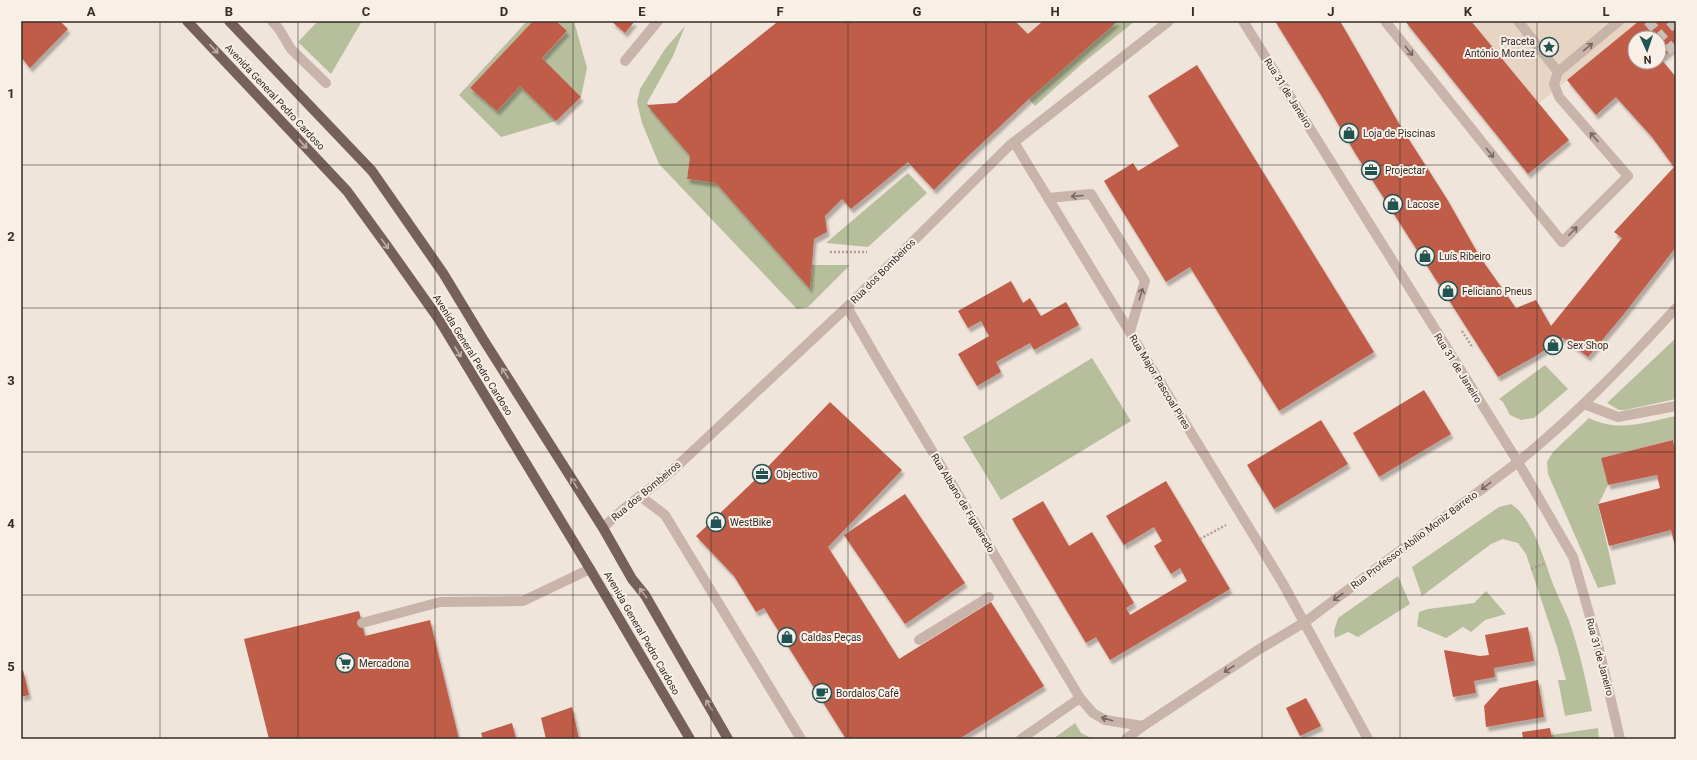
<svg xmlns="http://www.w3.org/2000/svg" width="1697" height="760" viewBox="0 0 1697 760" font-family="Roboto,sans-serif">
  <style>
    .green { fill: #b6be9c }
    .plaza { fill: #e7d4c3 }
    .building { fill: #bf5d4a; fill-rule: evenodd; filter: url(#shadow) }
    .lines { fill: none; stroke-linecap: round; stroke-linejoin: round }
    .minor-tunnel { stroke: #cbc0b7; stroke-width: 10; stroke-dasharray: 10 5; stroke-linecap: butt }
    .path { stroke: #b39e92; stroke-width: 2.5; stroke-dasharray: 2 2; stroke-linecap: butt }
    .service { stroke: #c8b4a8; stroke-width: 10 }
    .pedestrian { stroke: #c8b4a8; stroke-width: 10 }
    .minor { stroke: #c8b4a8; stroke-width: 10 }
    .primary { stroke: #76615a; stroke-width: 10 }
    .oneway { stroke: #776962 }
    .oneway2 { stroke: #beafa8 }
    .grid { fill: none; stroke: #352b28; stroke-width: 1; stroke-opacity: 0.55 }
    .labels { text-anchor: middle; dominant-baseline: central; stroke-width: 4; stroke-linejoin: round; paint-order: stroke }
    .poi-label { font-size: 10px; fill: #352b28; stroke: #f8efe7; text-anchor: start }
    .street-label { font-size: 10px; fill: #352b28; stroke: #f8efe7 }
    .neatline { fill: none; stroke: #352b28; stroke-width: 1.5 }
    .grid-label { font-size: 13px; text-anchor: middle; font-weight: bold; fill: #352b28 }
  </style>
  <defs>
    <filter id="shadow"><feDropShadow dx="2.5" dy="4.5" stdDeviation="1" flood-color="#0004"/></filter>
  </defs>
  <rect width="100%" height="100%" fill="#f0e5db"/>
  <g class="green">
    <path d="M318 21H362L331 74 298 42Z"/>
    <path d="M527 21H533L470 88 497 111 520 86 556 121 501 137 459 95Z"/>
    <path d="M556 21H574L587 68 581 97 542 58 567 32Z"/>
    <path d="M1118 21H1135L1083 63 1035 106 1029 99Z"/>
    <path d="M685 26 673 56 647 103 690 156 687 179 716 183 810 289 812 265H850L808 307 797 309 659 164 642 123 637 102 640 89 665 49Z"/>
    <path d="M908 173 927 193 868 247 826 243Z"/>
    <path d="M1676 338V374L1652 379 1676 374V399L1625 410H1619L1607 403Z"/>
    <path d="M1092 358 1131 421 1001 500 963 437Z"/>
    <path d="M1545 365 1568 389 1534 418 1521 420 1510 415 1503 402 1499 399Z"/>
    <path d="M1676 416V456L1673 440 1601 458 1608 485 1598 505 1616 584 1598 588 1548 474 1547 462 1553 452 1589 418C1618 433 1646 422 1676 416Z"/>
    <path d="M1511 504C1533 518 1544 560 1553 584 1558 596 1563 607 1568 618 1579 648 1586 680 1592 711L1565 716 1558 680H1566L1557 647 1526 554 1518 543 1503 539 1491 544 1422 596 1412 567 1499 507Z"/>
    <path d="M1398 576 1410 604 1358 637 1348 632 1335 638 1334 631 1338 618Z"/>
    <path d="M1486 591 1506 614 1485 620 1471 632 1463 627 1446 638 1417 626 1419 612 1428 609 1474 603Z"/>
    <path d="M1075 723 1081 733 1091 738 1089 739H1053Z"/>
    <path d="M1598 728 1599 739H1552L1551 735Z"/>
  </g>
  <g class="plaza">
    <path d="M1015 21H1043L1028 34Z"/>
    <path d="M1471 21H1640L1539 103Z"/>
  </g>
  <g class="building">
    <path d="M21 21H60L68 29 30 68 21 57Z"/>
    <path d="M533 21H556L567 31 542 58 581 97 556 121 520 86 497 111 470 88Z"/>
    <path d="M611 21H635L625 33Z"/>
    <path d="M774 21H1015L1028 34 1043 21H1118L1029 99 961 163 934 190 908 162 851 209 842 199 825 216 827 232 814 239 810 289 716 183 687 179 690 156 647 105 676 103 776 23Z"/>
    <path d="M1275 21H1340L1401 127 1447 199 1480 257 1516 308 1536 300 1551 326 1622 238 1614 232 1674 167 1652 137 1616 97 1596 115 1567 80 1639 21H1676V46L1661 59 1676 77V247L1624 314 1588 357 1563 338 1534 357 1498 377 1355 153 1321 95ZM1635 38H1659V62H1635Z"/>
    <path d="M1405 21H1471L1569 140 1528 174Z"/>
    <path d="M1197 65 1374 352 1279 411 1190 267 1166 282 1104 181 1133 163 1138 171 1179 146 1148 96Z"/>
    <path d="M1011 281 1023 303 1030 298 1041 316 1066 302 1079 325 1034 350 1030 343 996 362 1001 372 977 386 958 354 989 336 981 321 968 328 958 311Z"/>
    <path d="M1424 390 1451 434 1379 477 1353 433Z"/>
    <path d="M830 402 902 470 828 547 899 659 991 602 1044 686 959 739H846L764 608 756 612 734 576 696 536 756 479Z"/>
    <path d="M1321 420 1348 464 1274 509 1247 465Z"/>
    <path d="M1673 440 1676 456V550L1671 530 1609 546 1598 504 1660 488 1657 475 1608 485 1601 458Z"/>
    <path d="M1166 481 1230 589 1110 660 1096 637 1086 643 1012 519 1043 501 1069 546 1092 532 1134 603 1126 608 1130 615 1187 581 1180 568 1171 574 1154 546 1162 541 1154 527 1124 545 1106 516Z"/>
    <path d="M905 494 965 583 905 624 844 535Z"/>
    <path d="M359 611 365 636 430 620 459 739H269L244 639Z"/>
    <path d="M1528 627 1534 661 1494 668 1495 677 1474 681 1476 693 1453 697 1444 650 1480 656 1489 655 1485 635Z"/>
    <path d="M23 670 29 695 21 697V671Z"/>
    <path d="M1538 680 1544 717 1486 727 1484 706 1500 688Z"/>
    <path d="M1306 698 1321 726 1300 736 1286 708Z"/>
    <path d="M572 707 579 739H546L541 718Z"/>
    <path d="M512 723 516 739H483L481 733Z"/>
    <path d="M1550 728 1552 739H1523L1522 732Z"/>
  </g>
  <g class="lines">
    <g class="minor-tunnel">
      <path d="M1648 21 1676 54"/>
      <path d="M1670 21 1676 28"/>
    </g>
    <g class="path">
      <path d="M830 252H867"/>
      <path d="M1462 331 1473 348"/>
      <path d="M1200 539 1226 525"/>
      <path d="M1531 569 1546 563"/>
    </g>
    <g class="service">
      <path d="M1048 198 1091 194 1145 281 1130 331"/>
      <path d="M1584 404 1618 417 1676 406"/>
      <path d="M362 623 440 602 523 601 590 569"/>
    </g>
    <g class="pedestrian">
      <path d="M272 21 279 29 291 49 326 83"/>
      <path d="M919 640 989 597"/>
    </g>
    <g class="minor">
      <path d="M1243 21 1518 462 1573 557 1598 645 1620 739"/>
      <path d="M1385 21 1562 242 1628 176 1559 97 1554 84 1558 72 1619 21"/>
      <path d="M1518 21 1558 72"/>
      <path d="M625 61 658 21"/>
      <path d="M1014 142 1282 582 1368 739"/>
      <path d="M847 307 877 359 1080 698 1093 713 1105 720 1143 726"/>
      <path d="M640 496 665 515 801 739"/>
      <path d="M603 528C625 505 652 489 675 468L847 307 1009 146 1169 21"/>
      <path d="M1021 739 1080 698"/>
      <path d="M1126 739 1143 726 1258 650 1305 622 1518 462C1575 416 1626 363 1676 308"/>
    </g>
    <g class="primary">
      <path d="M187 21 347 191 387 246 438 318 590 569 690 739"/>
      <path d="M229 21 372 171 443 273 483 339 603 528 632 579 645 595 728 739"/>
    </g>
  </g>
  <defs><path id="oneway-shaft" d="M-6 0H5M1.5-3L5.5 0L1.5 3" fill="none" stroke-width="1.6" stroke-linecap="round" stroke-linejoin="round"/></defs>
  <g class="oneway">
    <use href="#oneway-shaft" transform="translate(1588 47) rotate(-39)"/>
    <use href="#oneway-shaft" transform="translate(1409 51) rotate(51)"/>
    <use href="#oneway-shaft" transform="translate(1594 137) rotate(-131)"/>
    <use href="#oneway-shaft" transform="translate(1490 153) rotate(51)"/>
    <use href="#oneway-shaft" transform="translate(1077 196) rotate(175)"/>
    <use href="#oneway-shaft" transform="translate(1573 231) rotate(-45)"/>
    <use href="#oneway-shaft" transform="translate(1141 294) rotate(-73)"/>
    <use href="#oneway-shaft" transform="translate(1486 486) rotate(143)"/>
    <use href="#oneway-shaft" transform="translate(1338 597) rotate(143)"/>
    <use href="#oneway-shaft" transform="translate(1229 669) rotate(147)"/>
    <use href="#oneway-shaft" transform="translate(1107 719) rotate(-164)"/>
  </g>
  <g class="oneway2">
    <use href="#oneway-shaft" transform="translate(214 49) rotate(47)"/>
    <use href="#oneway-shaft" transform="translate(303 144) rotate(47)"/>
    <use href="#oneway-shaft" transform="translate(385 244) rotate(54)"/>
    <use href="#oneway-shaft" transform="translate(458 352) rotate(59)"/>
    <use href="#oneway-shaft" transform="translate(505 373) rotate(-122)"/>
    <use href="#oneway-shaft" transform="translate(574 483) rotate(-122)"/>
    <use href="#oneway-shaft" transform="translate(643 593) rotate(-127)"/>
    <use href="#oneway-shaft" transform="translate(709 705) rotate(-120)"/>
  </g>
  <path class="grid" d="M160 21V739M298 21V739M435 21V739M573 21V739M711 21V739M848 21V739M986 21V739M1124 21V739M1262 21V739M1400 21V739M1537 21V739M21 165H1676M21 308H1676M21 452H1676M21 595H1676"/>
  <defs>
    <g id="sight-ring" transform="scale(1)"><circle r="9.5" fill="#f8efe7" stroke="#205453" stroke-width="1.5"/><path d="M0-6L1.8-2.2L6-1.7L2.9 1.2L3.7 5.4L0 3.3L-3.7 5.4L-2.9 1.2L-6-1.7L-1.8-2.2Z" fill="#205453"/></g>
    <g id="shop-ring" transform="scale(1)"><circle r="9.5" fill="#f8efe7" stroke="#205453" stroke-width="1.5"/><path d="M-5-2.5h2.3a2.7 3.5 0 0 1 5.4 0H5L5.5 6h-11ZM-1.5-2.5h3a1.5 2.3 0 0 0-3 0Z" fill="#205453"/></g>
    <g id="office-ring" transform="scale(1)"><circle r="9.5" fill="#f8efe7" stroke="#205453" stroke-width="1.5"/><path d="M-6-3h4V-5.5h4V-3h4V5H-6ZM-1-4.5V-3h2v-1.5ZM-6 0V1H6V0Z" fill="#205453"/></g>
    <g id="supermarket-ring" transform="scale(1)"><circle r="9.5" fill="#f8efe7" stroke="#205453" stroke-width="1.5"/><path d="M-6-5.5h2.5l.6 2H6L4.5 2H-2.5L-4.4-4H-6ZM-1.5 3.2a1.3 1.3 0 1 0 .1 0ZM3 3.2a1.3 1.3 0 1 0 .1 0Z" fill="#205453"/></g>
    <g id="cafe-ring" transform="scale(1)"><circle r="9.5" fill="#f8efe7" stroke="#205453" stroke-width="1.5"/><path d="M-5.5-4.5H6V0H3Q3 3.5 0 3.5H-2.5Q-5.5 3.5-5.5 0ZM3-3.2v2h1.7v-2ZM-6 4.5H4V6H-6Z" fill="#205453"/></g>
  </defs>
  <g fill-rule="evenodd">
    <use href="#sight-ring" x="1549" y="47"/>
    <use href="#shop-ring" x="1349" y="133"/>
    <use href="#office-ring" x="1371" y="170"/>
    <use href="#shop-ring" x="1393" y="204"/>
    <use href="#shop-ring" x="1425" y="256"/>
    <use href="#shop-ring" x="1448" y="291"/>
    <use href="#shop-ring" x="1553" y="345"/>
    <use href="#office-ring" x="762" y="474"/>
    <use href="#shop-ring" x="716" y="522"/>
    <use href="#shop-ring" x="787" y="637"/>
    <use href="#supermarket-ring" x="345" y="663"/>
    <use href="#cafe-ring" x="822" y="693"/>
  </g>
  <g class="labels">
    <g class="poi-label">
      <text x="1535" y="41" text-anchor="end">Praceta<tspan x="1535" dy="12">António Montez</tspan></text>
      <text x="1363" y="133">Loja de Piscinas</text>
      <text x="1385" y="170">Projectar</text>
      <text x="1407" y="204">Lacose</text>
      <text x="1439" y="256">Luís Ribeiro</text>
      <text x="1462" y="291">Feliciano Pneus</text>
      <text x="1567" y="345">Sex Shop</text>
      <text x="776" y="474">Objectivo</text>
      <text x="730" y="522">WestBike</text>
      <text x="801" y="637">Caldas Peças</text>
      <text x="359" y="663">Mercadona</text>
      <text x="836" y="693">Bordalos Café</text>
    </g>
    <g class="street-label">
      <text transform="translate(1288 93) rotate(58)">Rua 31 de Janeiro</text>
      <text transform="translate(275 97) rotate(47)">Avenida General Pedro Cardoso</text>
      <text transform="translate(883 271) rotate(-45)">Rua dos Bombeiros</text>
      <text transform="translate(473 355) rotate(58)">Avenida General Pedro Cardoso</text>
      <text transform="translate(1458 368) rotate(58)">Rua 31 de Janeiro</text>
      <text transform="translate(1160 382) rotate(59)">Rua Major Pascoal Pires</text>
      <text transform="translate(646 491) rotate(-40)">Rua dos Bombeiros</text>
      <text transform="translate(963 503) rotate(59)">Rua Albano de Figueiredo</text>
      <text transform="translate(1414 540) rotate(-37)">Rua Professor Abílio Moniz Barreto</text>
      <text transform="translate(642 633) rotate(60)">Avenida General Pedro Cardoso</text>
      <text transform="translate(1600 657) rotate(75)">Rua 31 de Janeiro</text>
    </g>
  </g>
  <rect width="1697" height="760" fill="none" stroke="#f8efe7" stroke-width="44"/>
  <g transform="translate(1647 50) rotate(177)"><circle r="19" fill="#f8efe7" stroke="#aaa19b"/>
  <path d="M0-3L7 15L0 10L-7 15Z" fill="#205453"/>
  <text y="-6" font-size="11" font-weight="bold" text-anchor="middle" fill="#352b28">N</text>
  </g>
  <rect x="22" y="22" width="1653" height="716" class="neatline"/>
  <g class="grid-label">
    <text x="91" y="16">A</text>
    <text x="229" y="16">B</text>
    <text x="366" y="16">C</text>
    <text x="504" y="16">D</text>
    <text x="642" y="16">E</text>
    <text x="780" y="16">F</text>
    <text x="917" y="16">G</text>
    <text x="1055" y="16">H</text>
    <text x="1193" y="16">I</text>
    <text x="1331" y="16">J</text>
    <text x="1468" y="16">K</text>
    <text x="1606" y="16">L</text>
    <text x="11" y="98">1</text>
    <text x="11" y="241">2</text>
    <text x="11" y="385">3</text>
    <text x="11" y="528">4</text>
    <text x="11" y="671">5</text>
  </g>
</svg>
